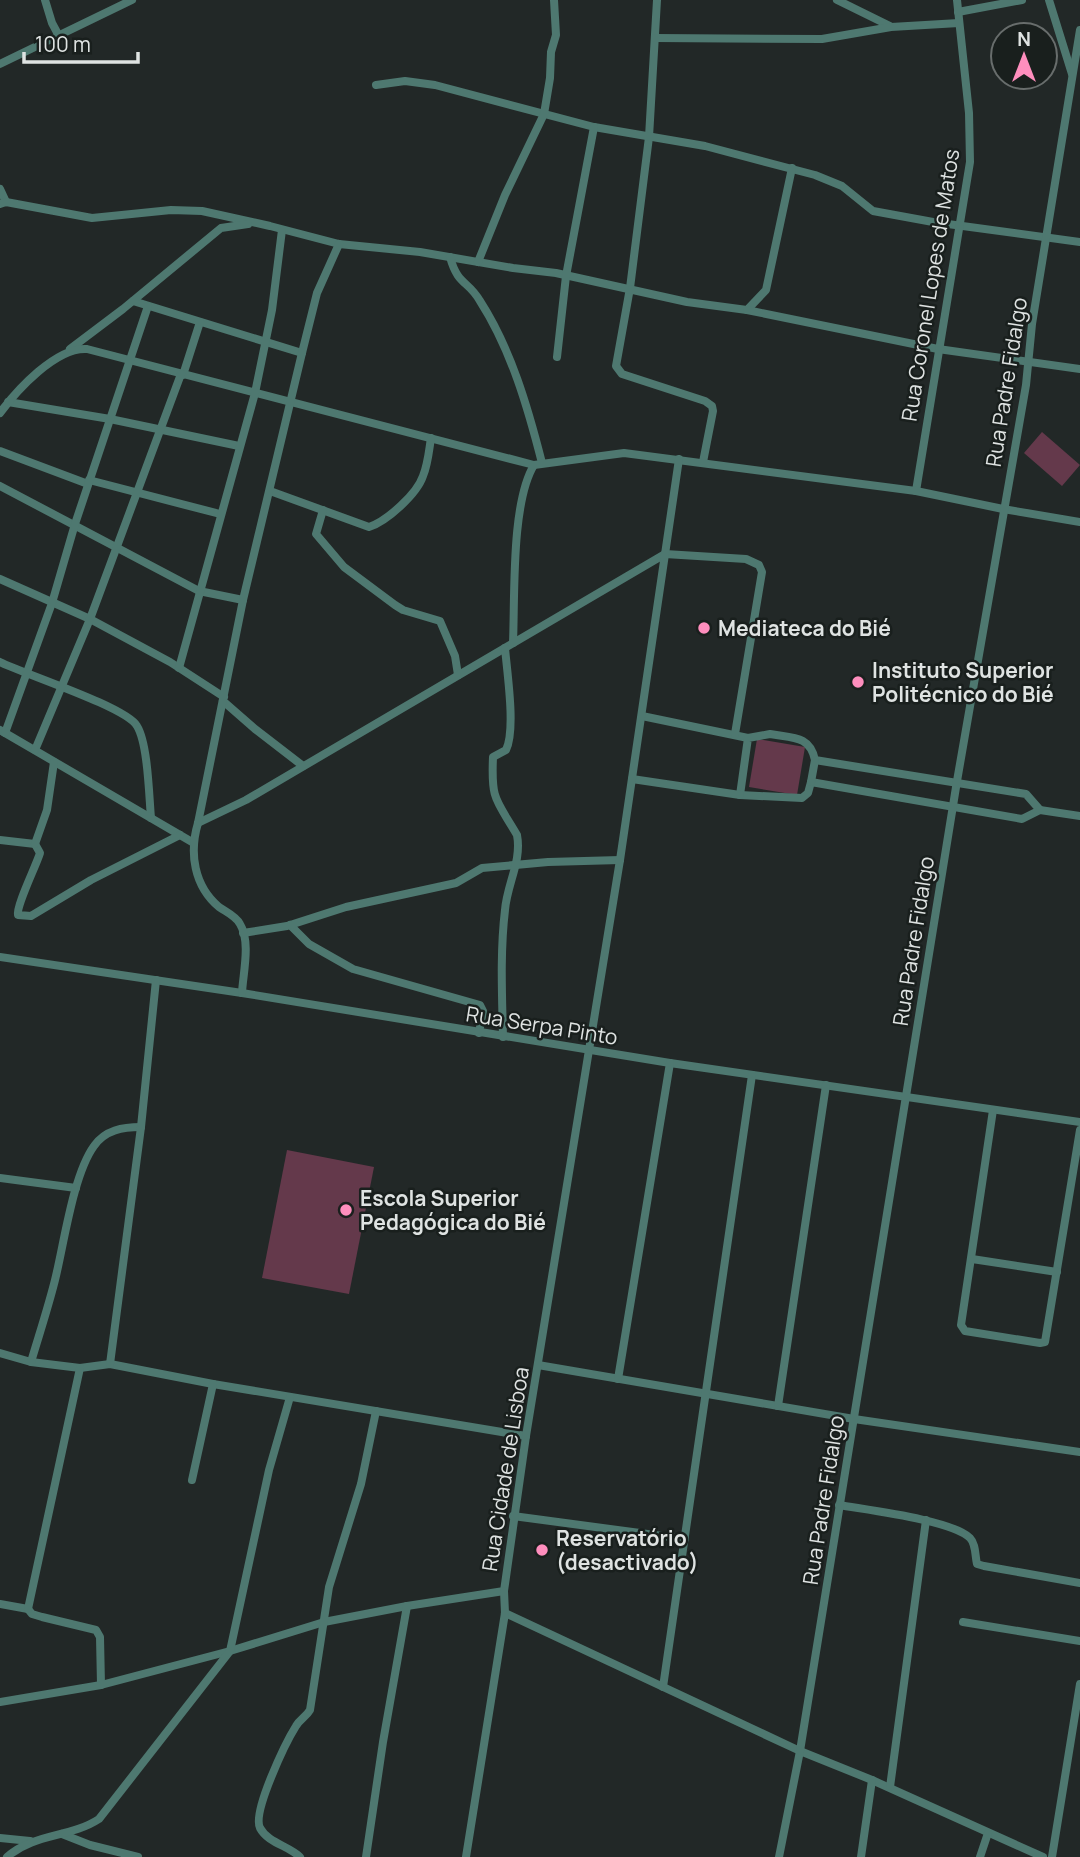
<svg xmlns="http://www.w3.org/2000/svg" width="1080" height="1857" viewBox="0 0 1080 1857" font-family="Manrope,sans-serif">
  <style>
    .green { fill: #64394b }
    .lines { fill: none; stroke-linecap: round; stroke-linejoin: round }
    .minor { stroke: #4e7870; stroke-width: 8 }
    .poi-dot { fill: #fe8ebd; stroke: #191f1d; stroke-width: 2.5 }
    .labels { text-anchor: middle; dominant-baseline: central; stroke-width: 5; stroke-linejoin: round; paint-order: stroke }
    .street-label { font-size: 21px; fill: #dfe3e2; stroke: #191f1d }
    .poi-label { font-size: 21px; font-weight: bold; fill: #dfe3e2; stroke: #191f1d; text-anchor: start }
  </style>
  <rect width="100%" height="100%" fill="#222827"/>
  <g class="green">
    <path d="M1042 432 1080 465 1062 486 1024 453Z"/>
    <path d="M757 739 805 747 797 795 749 787Z"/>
    <path d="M287 1150 374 1167 349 1294 262 1278Z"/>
  </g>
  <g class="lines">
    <g class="minor">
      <path d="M45 0 52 23 59 36"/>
      <path d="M657 0 649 137 630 288 616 366 622 374 705 401 712 406 713 411 703 462"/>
      <path d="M837 0 890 26"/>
      <path d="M1049 0 1072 74"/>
      <path d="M958 12 1022 0"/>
      <path d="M655 38 822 39 891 27 959 23"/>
      <path d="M0 64 132 0"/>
      <path d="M376 85 405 81 435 85 594 127 705 146 815 175 842 186 873 211 933 222 1080 242"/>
      <path d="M0 189 6 202"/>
      <path d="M0 204 6 202 92 218 171 210 202 211 270 226 339 244 420 252 513 268 556 273 687 302 747 310 766 290 792 168"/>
      <path d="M450 257C458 286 468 280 480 301 511 349 528 408 542 463"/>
      <path d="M478 262 505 195 544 114 550 78 551 52 556 35 554 0"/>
      <path d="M133 301 302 353"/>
      <path d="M747 310 938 349 1080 369"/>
      <path d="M70 349 123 309 221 228 248 224"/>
      <path d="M557 357 566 276 594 127"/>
      <path d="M183 375 200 322"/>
      <path d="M8 402 110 419 239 446"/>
      <path d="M0 413C17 390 56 347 87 349L534 465"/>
      <path d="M0 451 88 484"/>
      <path d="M89 480 220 514"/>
      <path d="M0 486 199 591 243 600"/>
      <path d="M270 491 369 527C387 521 417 494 423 476 428 464 429 450 431 438"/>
      <path d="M916 491 970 162 969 113 957 0"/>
      <path d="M323 510 316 534 344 567 395 605 403 610 440 621 455 656 458 675"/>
      <path d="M0 579 90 619 170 662 224 697"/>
      <path d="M513 643C515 596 511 503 534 465L624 453 916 491 1003 509 1080 522"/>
      <path d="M0 662C27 675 126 707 137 726 148 744 149 796 151 818"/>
      <path d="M179 668 255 393 272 310 282 230"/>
      <path d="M223 701 255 729 303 766"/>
      <path d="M642 716 748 738"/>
      <path d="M0 730 192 842"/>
      <path d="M5 733 52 603 75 524 148 306"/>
      <path d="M770 734C792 738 810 735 815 760L1026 794 1040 810 1022 819 811 782 808 793 802 798 740 795 748 738Z"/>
      <path d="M35 750 90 619 181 374"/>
      <path d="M632 779 740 795"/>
      <path d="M811 782 815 760"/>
      <path d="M1040 810 1080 816"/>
      <path d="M198 823 246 800 665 554 746 559 759 565 762 572 735 734"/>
      <path d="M0 840 35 844"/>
      <path d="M35 844 40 853C36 866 16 906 18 915L31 916 91 880 180 835"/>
      <path d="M35 844 47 810 54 762"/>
      <path d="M290 925 309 944 353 969 480 1005 483 1011 479 1033"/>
      <path d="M243 933 287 926 346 907 456 883 482 868 548 862 620 860"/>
      <path d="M0 957 242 993 670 1063 1080 1122"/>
      <path d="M242 993C243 973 251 942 240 924 236 916 226 912 219 907 194 886 189 853 198 823L243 600 302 353 317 293 339 244"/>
      <path d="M503 1037C502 995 500 952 505 910 507 884 522 861 517 835 496 799 491 801 493 757L506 750C516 730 507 672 505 648"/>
      <path d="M993 1110 961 1325 965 1331 1040 1343 1045 1342 1080 1130"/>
      <path d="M0 1178 76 1188"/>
      <path d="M972 1259 1057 1272"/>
      <path d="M0 1353 31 1362 80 1368 110 1364 213 1384 526 1436"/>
      <path d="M31 1362C39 1335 48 1308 55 1280 64 1244 73 1175 94 1146 105 1130 123 1127 141 1127"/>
      <path d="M110 1364 141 1127 156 980"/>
      <path d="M538 1365 854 1419 1080 1452"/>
      <path d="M618 1379 670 1063"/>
      <path d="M778 1406 826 1085"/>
      <path d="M192 1480 213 1384"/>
      <path d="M839 1505C867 1510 952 1520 970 1538 976 1544 975 1556 977 1564L984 1566 1080 1583"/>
      <path d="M513 1516 685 1539"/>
      <path d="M0 1604 28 1609 32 1614 42 1617 96 1630 100 1637 101 1685"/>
      <path d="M28 1609 80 1368"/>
      <path d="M505 1613 800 1751 872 1780 1043 1857"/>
      <path d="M963 1622 1080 1641"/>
      <path d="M663 1687 752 1075"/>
      <path d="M0 1702 101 1685 230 1651 324 1622 407 1606 504 1591 526 1436 620 860 679 459"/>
      <path d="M890 1787 926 1520"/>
      <path d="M62 1834 90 1845 138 1857"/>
      <path d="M0 1838 30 1841"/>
      <path d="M7 1857C34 1833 70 1838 99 1819L230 1651 269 1470 290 1397"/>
      <path d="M300 1857C289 1846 268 1843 260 1828 252 1812 286 1742 296 1726 300 1719 306 1717 310 1710L329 1587 361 1484 376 1411"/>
      <path d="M366 1857 383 1742 407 1606"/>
      <path d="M466 1857 505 1613 504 1591"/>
      <path d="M779 1857 800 1751 957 781 1026 385 1032 324 1080 30"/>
      <path d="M861 1857 872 1780"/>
      <path d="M980 1857 988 1833"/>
      <path d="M1052 1857 1080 1684"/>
    </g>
  </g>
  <g class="poi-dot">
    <circle cx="704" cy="628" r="7"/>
    <circle cx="858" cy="682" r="7"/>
    <circle cx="346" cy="1210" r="7"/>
    <circle cx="542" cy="1550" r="7"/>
  </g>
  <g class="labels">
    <g class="street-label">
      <text transform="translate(930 285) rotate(-81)">Rua Coronel Lopes de Matos</text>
      <text transform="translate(1006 382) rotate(-81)">Rua Padre Fidalgo</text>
      <text transform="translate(913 941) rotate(-81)">Rua Padre Fidalgo</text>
      <text transform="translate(542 1025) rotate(9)">Rua Serpa Pinto</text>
      <text transform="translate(505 1469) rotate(-81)">Rua Cidade de Lisboa</text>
      <text transform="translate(823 1500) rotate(-81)">Rua Padre Fidalgo</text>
    </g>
    <g class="poi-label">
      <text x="718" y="628">Mediateca do Bié</text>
      <text x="872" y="670">Instituto Superior<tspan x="872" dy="24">Politécnico do Bié</tspan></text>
      <text x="360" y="1198">Escola Superior<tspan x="360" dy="24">Pedagógica do Bié</tspan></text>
      <text x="556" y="1538">Reservatório<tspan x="556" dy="24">(desactivado)</tspan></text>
    </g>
  </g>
  <g transform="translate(1024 56)"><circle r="33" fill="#191f1d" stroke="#686d6c" stroke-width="2"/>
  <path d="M0-5L12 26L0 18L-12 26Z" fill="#fe8ebd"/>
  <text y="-10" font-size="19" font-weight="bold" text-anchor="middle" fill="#dfe3e2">N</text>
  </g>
  <path d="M24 52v10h114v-10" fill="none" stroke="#dfe3e2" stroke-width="3.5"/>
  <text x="35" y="52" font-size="21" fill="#dfe3e2" stroke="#191f1d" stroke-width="5" paint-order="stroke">100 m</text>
</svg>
